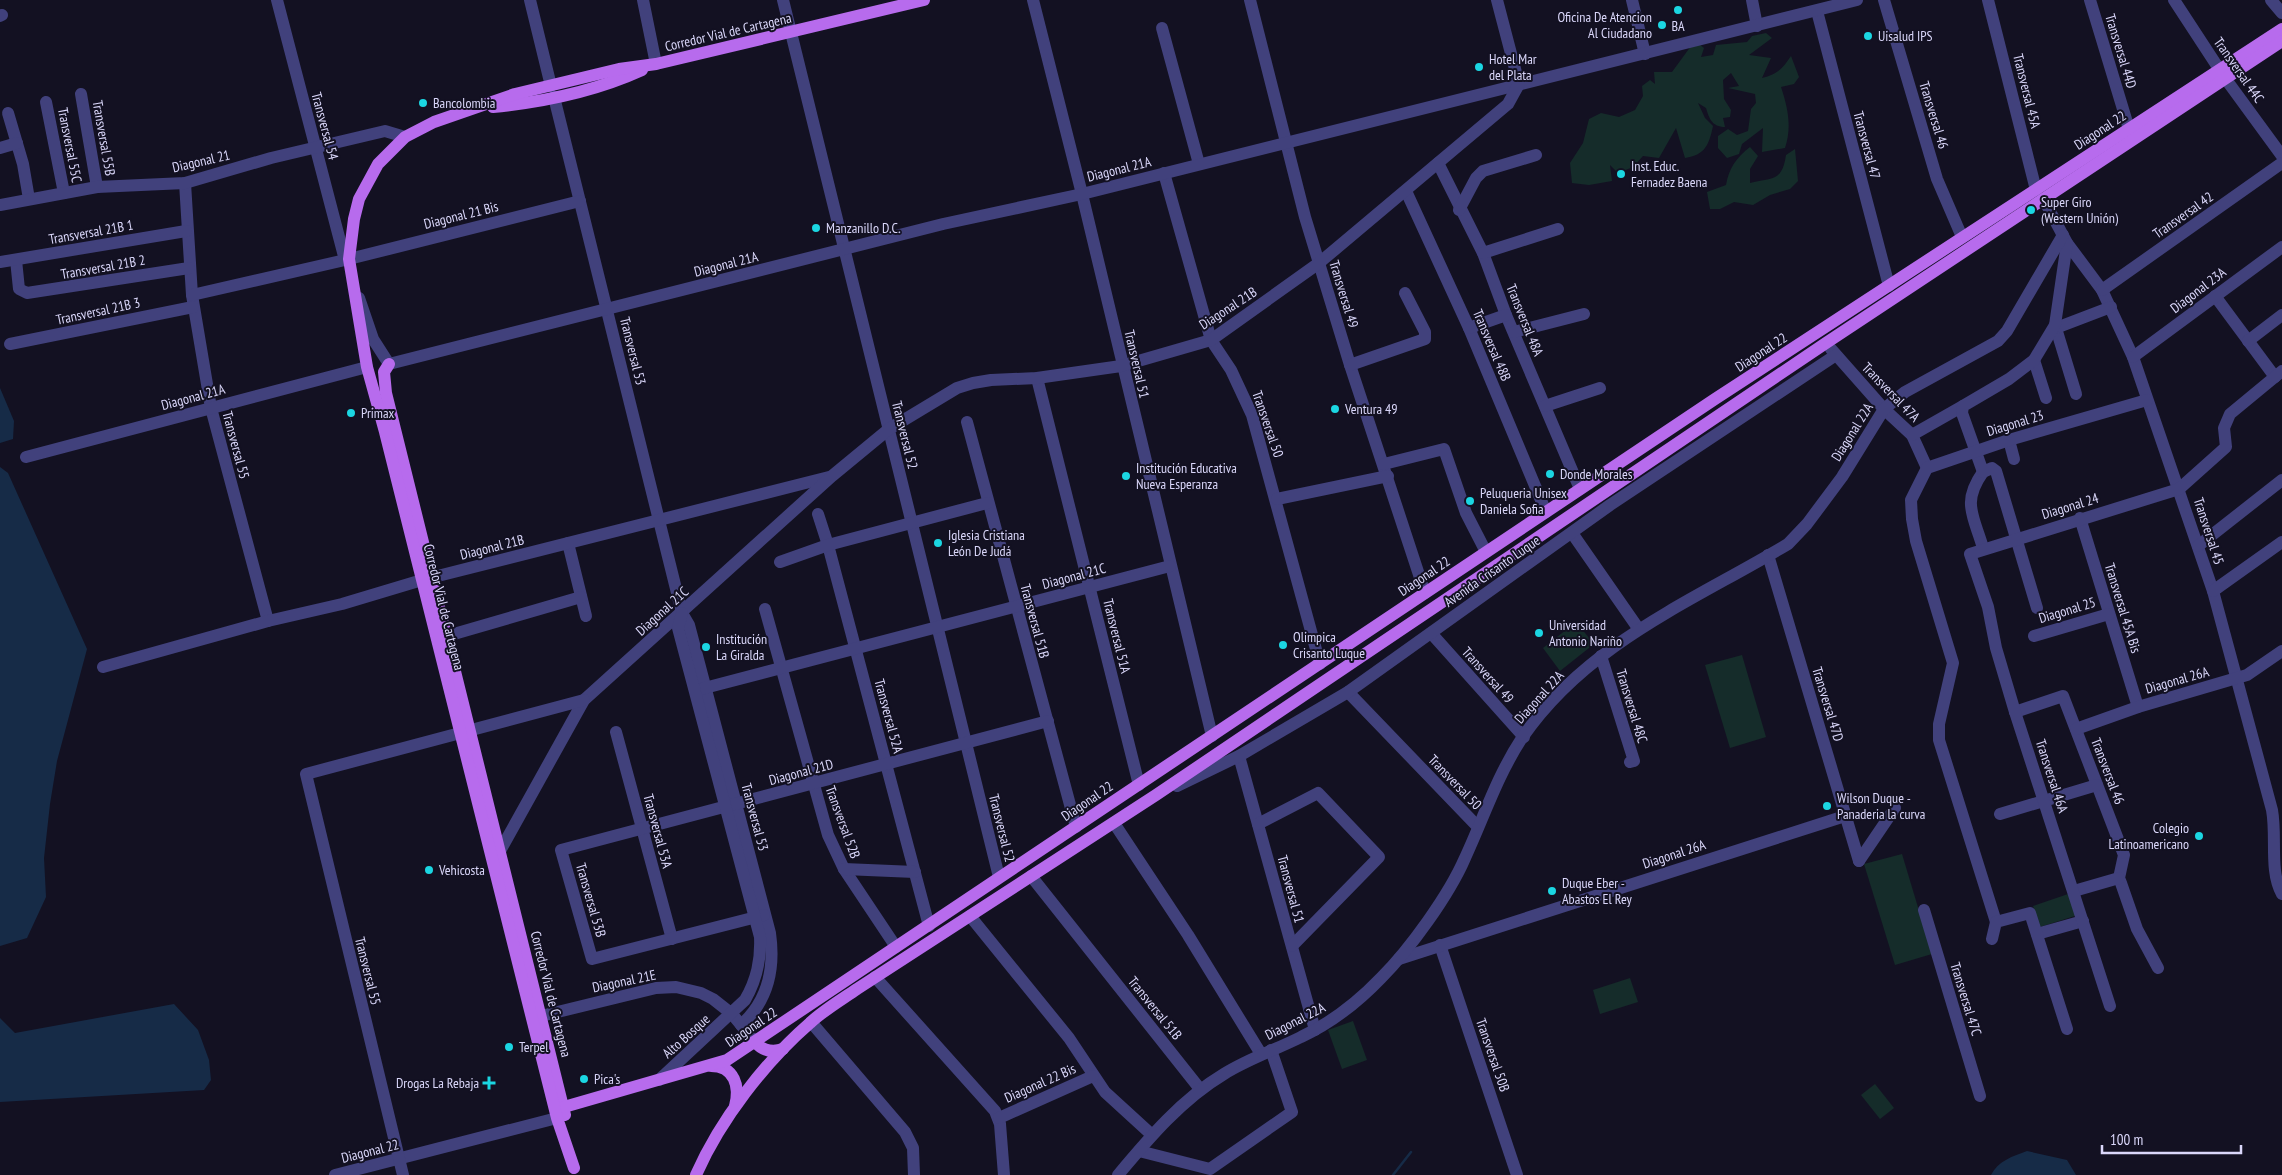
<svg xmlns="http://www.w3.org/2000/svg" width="2282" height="1175" viewBox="0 0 2282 1175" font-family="'PT Sans Narrow',sans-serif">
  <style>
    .green { fill: #152c2a }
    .water { fill: #162b47 }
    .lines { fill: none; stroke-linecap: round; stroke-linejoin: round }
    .stream { stroke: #162b47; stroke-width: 2.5 }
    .minor { stroke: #41417c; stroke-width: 12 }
    .major { stroke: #b76bed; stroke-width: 12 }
    .poi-dot { fill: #1bd6e2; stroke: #131122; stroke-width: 2 }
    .labels { text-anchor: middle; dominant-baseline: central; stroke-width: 4; stroke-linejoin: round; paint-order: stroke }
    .poi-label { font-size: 14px; fill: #dad7fa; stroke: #131122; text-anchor: start }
    .street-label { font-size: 14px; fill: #dad7fa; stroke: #131122 }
  </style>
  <rect width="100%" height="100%" fill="#131122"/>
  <g class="green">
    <path d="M1766 33 1772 38 1749 55 1771 58 1762 78C1777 75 1783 68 1791 56L1799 77 1794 84 1781 87C1788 108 1792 127 1785 148L1762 152 1763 128 1742 144 1739 154 1727 158 1718 148V136L1728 129 1737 135 1748 131 1751 109 1756 103 1755 94 1728 88 1739 86 1731 73 1723 80 1724 99 1731 110 1730 117 1723 118 1725 127C1712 127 1709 118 1706 108L1698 103 1705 118 1713 126C1709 145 1705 155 1685 158L1676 128 1659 158 1643 156 1633 167 1618 173 1610 165 1612 181 1589 185 1572 183 1570 163 1583 143 1589 119 1601 113 1619 117 1635 110 1643 96 1642 86 1650 80 1655 84 1654 72H1672L1691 46 1699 44 1704 48 1701 57 1713 55 1716 45 1747 42 1752 36Z"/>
    <path d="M1750 147 1758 156 1750 169V183C1773 177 1782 182 1786 155L1795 149 1798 181 1790 189 1770 195 1753 205 1734 202 1720 209H1710L1707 192 1726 185C1729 168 1736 158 1750 147Z"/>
    <path d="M1576 622 1594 644 1560 671 1543 648Z"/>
    <path d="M1742 655 1766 737 1730 748 1705 665Z"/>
    <path d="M1902 854 1932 954 1895 965 1864 864Z"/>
    <path d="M2071 893 2078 915 2040 927 2033 906Z"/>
    <path d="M1630 978 1638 1002 1600 1014 1593 990Z"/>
    <path d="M1353 1021 1367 1060 1342 1069 1328 1030Z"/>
    <path d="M1875 1084 1894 1108 1880 1119 1861 1095Z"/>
  </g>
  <g class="water">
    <path d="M0 388 14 421 13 439 0 443Z"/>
    <path d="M0 467 8 473 87 649 57 761 50 804 44 858 46 897 27 938 0 946Z"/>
    <path d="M174 1004 198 1030 209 1060 211 1080 204 1090 0 1102V1018L15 1033Z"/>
    <path d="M2027 1151 2067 1160 2076 1175H1991C1998 1161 2013 1156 2027 1151Z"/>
  </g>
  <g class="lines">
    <path class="stream" d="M1393 1175 1411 1152"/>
    <g class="minor">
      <path d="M277 0 345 260"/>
      <path d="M530 0 551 86"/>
      <path d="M643 0 656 64"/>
      <path d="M783 0 999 877"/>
      <path d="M1033 0 1082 194 1212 736"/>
      <path d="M1250 0 1305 217 1350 365 1425 593"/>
      <path d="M1632 0 1645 54"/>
      <path d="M1752 0 1757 26"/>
      <path d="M1884 0 1937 179 1962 237"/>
      <path d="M1988 0 2036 190"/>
      <path d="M2090 0 2129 129 2134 138"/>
      <path d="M2174 0 2225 78 2282 156"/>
      <path d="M2271 0 2282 13"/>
      <path d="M1817 11 1889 286"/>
      <path d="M0 16 2 15"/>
      <path d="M1162 28 1199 164"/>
      <path d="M81 94 97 187"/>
      <path d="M554 97 682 613 689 625 770 933C775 968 768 1001 741 1025"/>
      <path d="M46 102 64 193"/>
      <path d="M8 113 23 164 29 199"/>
      <path d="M0 148 17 143"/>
      <path d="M1438 163 1483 253 1506 315 1580 489"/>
      <path d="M1164 173 1211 340 1231 370 1252 415 1320 664"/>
      <path d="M185 183 192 295 211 408 268 621"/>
      <path d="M1406 191 1469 328 1546 512"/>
      <path d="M2044 200 2067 243 2102 290 2133 357 2213 591 2272 810C2277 837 2269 871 2282 894"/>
      <path d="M0 205 97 187 185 183 271 158 385 131 405 137"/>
      <path d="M1459 210 1476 178 1483 171 1536 155"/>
      <path d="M1483 253 1558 229"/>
      <path d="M16 260 19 289 27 293 189 268"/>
      <path d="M0 262 186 231"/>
      <path d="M2102 290 2282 163"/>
      <path d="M192 295 345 260 580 201"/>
      <path d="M2215 296 2275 377"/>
      <path d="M359 298 373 339 389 364 943 224 1082 194 1857 0"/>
      <path d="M2055 325 2076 394"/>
      <path d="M1469 328 1506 315"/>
      <path d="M2056 328 2111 307"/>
      <path d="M1514 332 1584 314"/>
      <path d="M2248 341 2282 315"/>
      <path d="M10 344 193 307"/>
      <path d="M1831 349 1884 409 1912 435 1927 468"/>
      <path d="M2133 357 2282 247"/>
      <path d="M2034 360 2046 398"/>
      <path d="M1350 365 1425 339V332L1405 293"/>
      <path d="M1037 378 1139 785"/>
      <path d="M1545 406 1600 388"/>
      <path d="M967 422 1076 827"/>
      <path d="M1912 435 1963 406"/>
      <path d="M2009 440 2014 459"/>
      <path d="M26 457 367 367"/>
      <path d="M1384 464 1444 449 1466 513 1486 552"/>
      <path d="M1983 472C1961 503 1974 516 1983 548"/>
      <path d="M1277 499 1388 476"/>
      <path d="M818 514 828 545 929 926"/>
      <path d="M2080 518 2138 707"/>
      <path d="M1572 533 1638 628"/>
      <path d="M568 543 586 616"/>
      <path d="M2198 546 2282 480"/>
      <path d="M1768 555 1859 861"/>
      <path d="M780 562 828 545 987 503"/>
      <path d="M2213 591 2282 542"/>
      <path d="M2037 608 1996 471 1992 468 1983 472 1962 413 1963 406 2009 379 2034 360 2055 325 2067 243"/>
      <path d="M765 609 828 835 844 869 896 947"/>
      <path d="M1431 633 1524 737"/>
      <path d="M447 636 581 597"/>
      <path d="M2034 636 2109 614"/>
      <path d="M1601 656 1634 761 1630 762"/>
      <path d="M103 667 268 621 342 604 422 580 829 477"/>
      <path d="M697 690 1170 566"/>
      <path d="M1348 692 1478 827"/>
      <path d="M2015 712 2063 696 2124 855 2119 878 2121 883 2137 929 2158 968"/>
      <path d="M2076 729 2138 707 2247 675 2282 651"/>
      <path d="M616 732 672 939"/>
      <path d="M1239 756 1315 1030"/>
      <path d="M1177 786 1239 756 1348 692 1610 505 1836 355"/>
      <path d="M2000 814 2097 785"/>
      <path d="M1114 823 1188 935 1261 1054"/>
      <path d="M1258 824 1318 793 1379 857 1292 946"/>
      <path d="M500 851 584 700 832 476 889 429 957 388 973 383 991 380 1037 378 1121 366 1211 340 1319 263 1508 104 1519 84 1497 0"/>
      <path d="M1859 861 1895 808"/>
      <path d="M844 869 915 872"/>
      <path d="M1031 876 1200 1089"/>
      <path d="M2074 891 2119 878"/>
      <path d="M1924 910 1980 1096"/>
      <path d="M764 915 592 959 561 850 1048 721"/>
      <path d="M970 916 1069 1038 1105 1092 1152 1135"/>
      <path d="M1996 922 1939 740V724L1953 663 1916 541 1912 519 1911 500 1927 468 2009 440 2147 400"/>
      <path d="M2037 934 2083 921"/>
      <path d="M1992 939 1996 922 2030 913 2067 1029"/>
      <path d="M1440 945 1517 1175"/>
      <path d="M1399 959 1845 816"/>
      <path d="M875 977 995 1111 1000 1124 1004 1175"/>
      <path d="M2110 1006 2015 712 1996 648 1988 607 1970 554 2179 489 2226 447 2224 428 2230 414 2282 371"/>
      <path d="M541 1016 656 988 676 987 701 993 713 999 732 1014 755 1042"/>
      <path d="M811 1022 905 1132 913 1148 914 1175"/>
      <path d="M659 1080 745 1000C757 979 761 960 760 937L678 628 682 613"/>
      <path d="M999 1118 1093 1076"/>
      <path d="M1139 1151 1210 1169 1292 1112 1271 1050"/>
      <path d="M335 1175 557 1118"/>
      <path d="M403 1175 306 774 584 700"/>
      <path d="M1118 1175C1149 1138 1182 1099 1224 1074 1248 1059 1275 1050 1301 1037 1331 1023 1358 1002 1381 978 1410 949 1449 895 1465 858 1484 817 1497 776 1522 738 1587 643 1693 601 1788 544L1807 524 1842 477 1884 409 1905 392 1998 341 2007 331 2063 235"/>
    </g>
    <g class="major">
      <path d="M493 107C543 102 596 91 642 70"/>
      <path d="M389 364 384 372 386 393 565 1115"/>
      <path d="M755 1042C763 1051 772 1053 783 1049"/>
      <path d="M711 1066C735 1066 740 1087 735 1106"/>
      <path d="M564 1107 727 1060 1715 399 2282 29"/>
      <path d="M574 1168 557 1118 385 432 367 367 349 259 354 219 359 199 378 164 405 137 434 122 515 94 619 69 656 64 924 0"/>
      <path d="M696 1175C720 1120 765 1062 810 1023 824 1010 841 1000 857 989L1156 795 1826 343 2282 41"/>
    </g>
  </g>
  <g class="poi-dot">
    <circle cx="1678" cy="10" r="5"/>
    <circle cx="1662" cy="25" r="5"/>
    <circle cx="1868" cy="36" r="5"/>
    <circle cx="1479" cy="67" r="5"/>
    <circle cx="423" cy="103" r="5"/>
    <circle cx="1621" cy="174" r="5"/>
    <circle cx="2031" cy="210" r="5"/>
    <circle cx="816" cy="228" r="5"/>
    <circle cx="1335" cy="409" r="5"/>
    <circle cx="351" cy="413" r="5"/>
    <circle cx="1550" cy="474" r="5"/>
    <circle cx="1126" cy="476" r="5"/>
    <circle cx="1470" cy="501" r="5"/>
    <circle cx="938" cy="543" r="5"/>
    <circle cx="1539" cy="633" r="5"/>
    <circle cx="1283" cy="645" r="5"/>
    <circle cx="706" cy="647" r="5"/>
    <circle cx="1827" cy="806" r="5"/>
    <circle cx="2199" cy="836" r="5"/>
    <circle cx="429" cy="870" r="5"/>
    <circle cx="1552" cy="891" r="5"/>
    <circle cx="509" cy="1047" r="5"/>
    <circle cx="584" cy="1079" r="5"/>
    <path d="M486.5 1075.5h5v5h5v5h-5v5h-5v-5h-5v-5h5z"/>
  </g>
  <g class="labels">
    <g class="poi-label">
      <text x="1652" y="17" text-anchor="end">Oficina De Atencion<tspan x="1652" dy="16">Al Ciudadano</tspan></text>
      <text x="1678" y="26" text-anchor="middle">BA</text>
      <text x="1878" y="36">Uisalud IPS</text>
      <text x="1489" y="59">Hotel Mar<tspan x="1489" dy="16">del Plata</tspan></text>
      <text x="433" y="103">Bancolombia</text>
      <text x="1631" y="166">Inst. Educ.<tspan x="1631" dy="16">Fernadez Baena</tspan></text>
      <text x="2041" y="202">Super Giro<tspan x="2041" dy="16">(Western Unión)</tspan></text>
      <text x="826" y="228">Manzanillo D.C.</text>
      <text x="1345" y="409">Ventura 49</text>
      <text x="361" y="413">Primax</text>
      <text x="1136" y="468">Institución Educativa<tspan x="1136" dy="16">Nueva Esperanza</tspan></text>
      <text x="1560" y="474">Donde Morales</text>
      <text x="1480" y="493">Peluqueria Unisex<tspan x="1480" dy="16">Daniela Sofia</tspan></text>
      <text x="948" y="535">Iglesia Cristiana<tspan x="948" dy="16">León De Judá</tspan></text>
      <text x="1549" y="625">Universidad<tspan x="1549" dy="16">Antonio Nariño</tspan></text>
      <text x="1293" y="637">Olimpica<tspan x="1293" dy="16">Crisanto Luque</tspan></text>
      <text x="716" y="639">Institución<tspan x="716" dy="16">La Giralda</tspan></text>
      <text x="1837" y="798">Wilson Duque -<tspan x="1837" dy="16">Panaderia la curva</tspan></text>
      <text x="2189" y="828" text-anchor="end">Colegio<tspan x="2189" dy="16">Latinoamericano</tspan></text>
      <text x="439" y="870">Vehicosta</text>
      <text x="1562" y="883">Duque Eber -<tspan x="1562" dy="16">Abastos El Rey</tspan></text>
      <text x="519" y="1047">Terpel</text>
      <text x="594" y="1079">Pica's</text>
      <text x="479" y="1083" text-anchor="end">Drogas La Rebaja</text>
    </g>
    <g class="street-label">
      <text transform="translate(728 32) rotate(-13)">Corredor Vial de Cartagena</text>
      <text transform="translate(2121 51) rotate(73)">Transversal 44D</text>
      <text transform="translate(2239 70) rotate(55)">Transversal 44C</text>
      <text transform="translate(2027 91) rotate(76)">Transversal 45A</text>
      <text transform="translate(1934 115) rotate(73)">Transversal 46</text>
      <text transform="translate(325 126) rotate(75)">Transversal 54</text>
      <text transform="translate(2100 130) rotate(-33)">Diagonal 22</text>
      <text transform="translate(104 138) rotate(80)">Transversal 55B</text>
      <text transform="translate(70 145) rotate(79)">Transversal 55C</text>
      <text transform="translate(1867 145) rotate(75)">Transversal 47</text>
      <text transform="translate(201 161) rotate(-13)">Diagonal 21</text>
      <text transform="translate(1119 169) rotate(-14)">Diagonal 21A</text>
      <text transform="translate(461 215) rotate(-14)">Diagonal 21 Bis</text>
      <text transform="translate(2183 215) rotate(-35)">Transversal 42</text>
      <text transform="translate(91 232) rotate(-10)">Transversal 21B 1</text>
      <text transform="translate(726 264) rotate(-14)">Diagonal 21A</text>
      <text transform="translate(103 267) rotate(-10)">Transversal 21B 2</text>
      <text transform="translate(2198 290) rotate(-37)">Diagonal 23A</text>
      <text transform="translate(1344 294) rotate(73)">Transversal 49</text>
      <text transform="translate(1228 308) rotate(-33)">Diagonal 21B</text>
      <text transform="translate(98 311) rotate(-12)">Transversal 21B 3</text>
      <text transform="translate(1525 320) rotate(68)">Transversal 48A</text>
      <text transform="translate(1492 345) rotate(67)">Transversal 48B</text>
      <text transform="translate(633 351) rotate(76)">Transversal 53</text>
      <text transform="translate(1761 352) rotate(-33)">Diagonal 22</text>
      <text transform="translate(1137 364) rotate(77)">Transversal 51</text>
      <text transform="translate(1891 392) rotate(46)">Transversal 47A</text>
      <text transform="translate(193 397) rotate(-15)">Diagonal 21A</text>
      <text transform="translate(2015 423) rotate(-17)">Diagonal 23</text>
      <text transform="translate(1268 424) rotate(71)">Transversal 50</text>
      <text transform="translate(1852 432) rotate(-58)">Diagonal 22A</text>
      <text transform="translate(905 435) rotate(76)">Transversal 52</text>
      <text transform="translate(236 445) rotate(75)">Transversal 55</text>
      <text transform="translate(2070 506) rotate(-17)">Diagonal 24</text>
      <text transform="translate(2209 531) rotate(72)">Transversal 45</text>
      <text transform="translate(492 547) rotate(-14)">Diagonal 21B</text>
      <text transform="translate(1492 571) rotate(-35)">Avenida Crisanto Luque</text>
      <text transform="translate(1074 576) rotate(-15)">Diagonal 21C</text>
      <text transform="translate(1424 576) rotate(-34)">Diagonal 22</text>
      <text transform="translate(444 607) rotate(76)">Corredor Vial de Cartagena</text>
      <text transform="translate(2123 608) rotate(73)">Transversal 45A Bis</text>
      <text transform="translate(2067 610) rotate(-17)">Diagonal 25</text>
      <text transform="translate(662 611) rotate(-42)">Diagonal 21C</text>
      <text transform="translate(1035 621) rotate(75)">Transversal 51B</text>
      <text transform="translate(1117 636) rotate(76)">Transversal 51A</text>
      <text transform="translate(1488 675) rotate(48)">Transversal 49</text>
      <text transform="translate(2177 680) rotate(-16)">Diagonal 26A</text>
      <text transform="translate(1539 697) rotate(-48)">Diagonal 22A</text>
      <text transform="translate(1828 704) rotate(73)">Transversal 47D</text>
      <text transform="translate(1632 706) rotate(73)">Transversal 48C</text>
      <text transform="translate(889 716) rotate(75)">Transversal 52A</text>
      <text transform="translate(2108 771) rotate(69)">Transversal 46</text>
      <text transform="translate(801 772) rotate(-15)">Diagonal 21D</text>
      <text transform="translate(2052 776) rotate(72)">Transversal 46A</text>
      <text transform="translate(1455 782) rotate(46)">Transversal 50</text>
      <text transform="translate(1087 801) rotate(-34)">Diagonal 22</text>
      <text transform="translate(755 817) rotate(75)">Transversal 53</text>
      <text transform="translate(843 822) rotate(70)">Transversal 52B</text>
      <text transform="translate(1002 828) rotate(76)">Transversal 52</text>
      <text transform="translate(658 831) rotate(75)">Transversal 53A</text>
      <text transform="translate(1674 854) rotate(-18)">Diagonal 26A</text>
      <text transform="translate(1291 889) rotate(75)">Transversal 51</text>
      <text transform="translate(591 900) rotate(74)">Transversal 53B</text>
      <text transform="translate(368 971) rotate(76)">Transversal 55</text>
      <text transform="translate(624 981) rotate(-12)">Diagonal 21E</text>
      <text transform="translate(551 994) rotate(76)">Corredor Vial de Cartagena</text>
      <text transform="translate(1966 999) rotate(73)">Transversal 47C</text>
      <text transform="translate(1155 1008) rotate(51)">Transversal 51B</text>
      <text transform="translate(1295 1021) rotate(-27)">Diagonal 22A</text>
      <text transform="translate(751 1027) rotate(-34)">Diagonal 22</text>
      <text transform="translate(686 1036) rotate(-42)">Alto Bosque</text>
      <text transform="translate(1493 1055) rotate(71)">Transversal 50B</text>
      <text transform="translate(1040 1083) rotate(-24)">Diagonal 22 Bis</text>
      <text transform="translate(370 1151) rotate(-14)">Diagonal 22</text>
    </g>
  </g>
  <path d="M2102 1145v8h139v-8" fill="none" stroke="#dad7fa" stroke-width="2.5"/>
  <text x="2110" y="1145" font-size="15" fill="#dad7fa" stroke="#131122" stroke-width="4" paint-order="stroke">100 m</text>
</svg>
